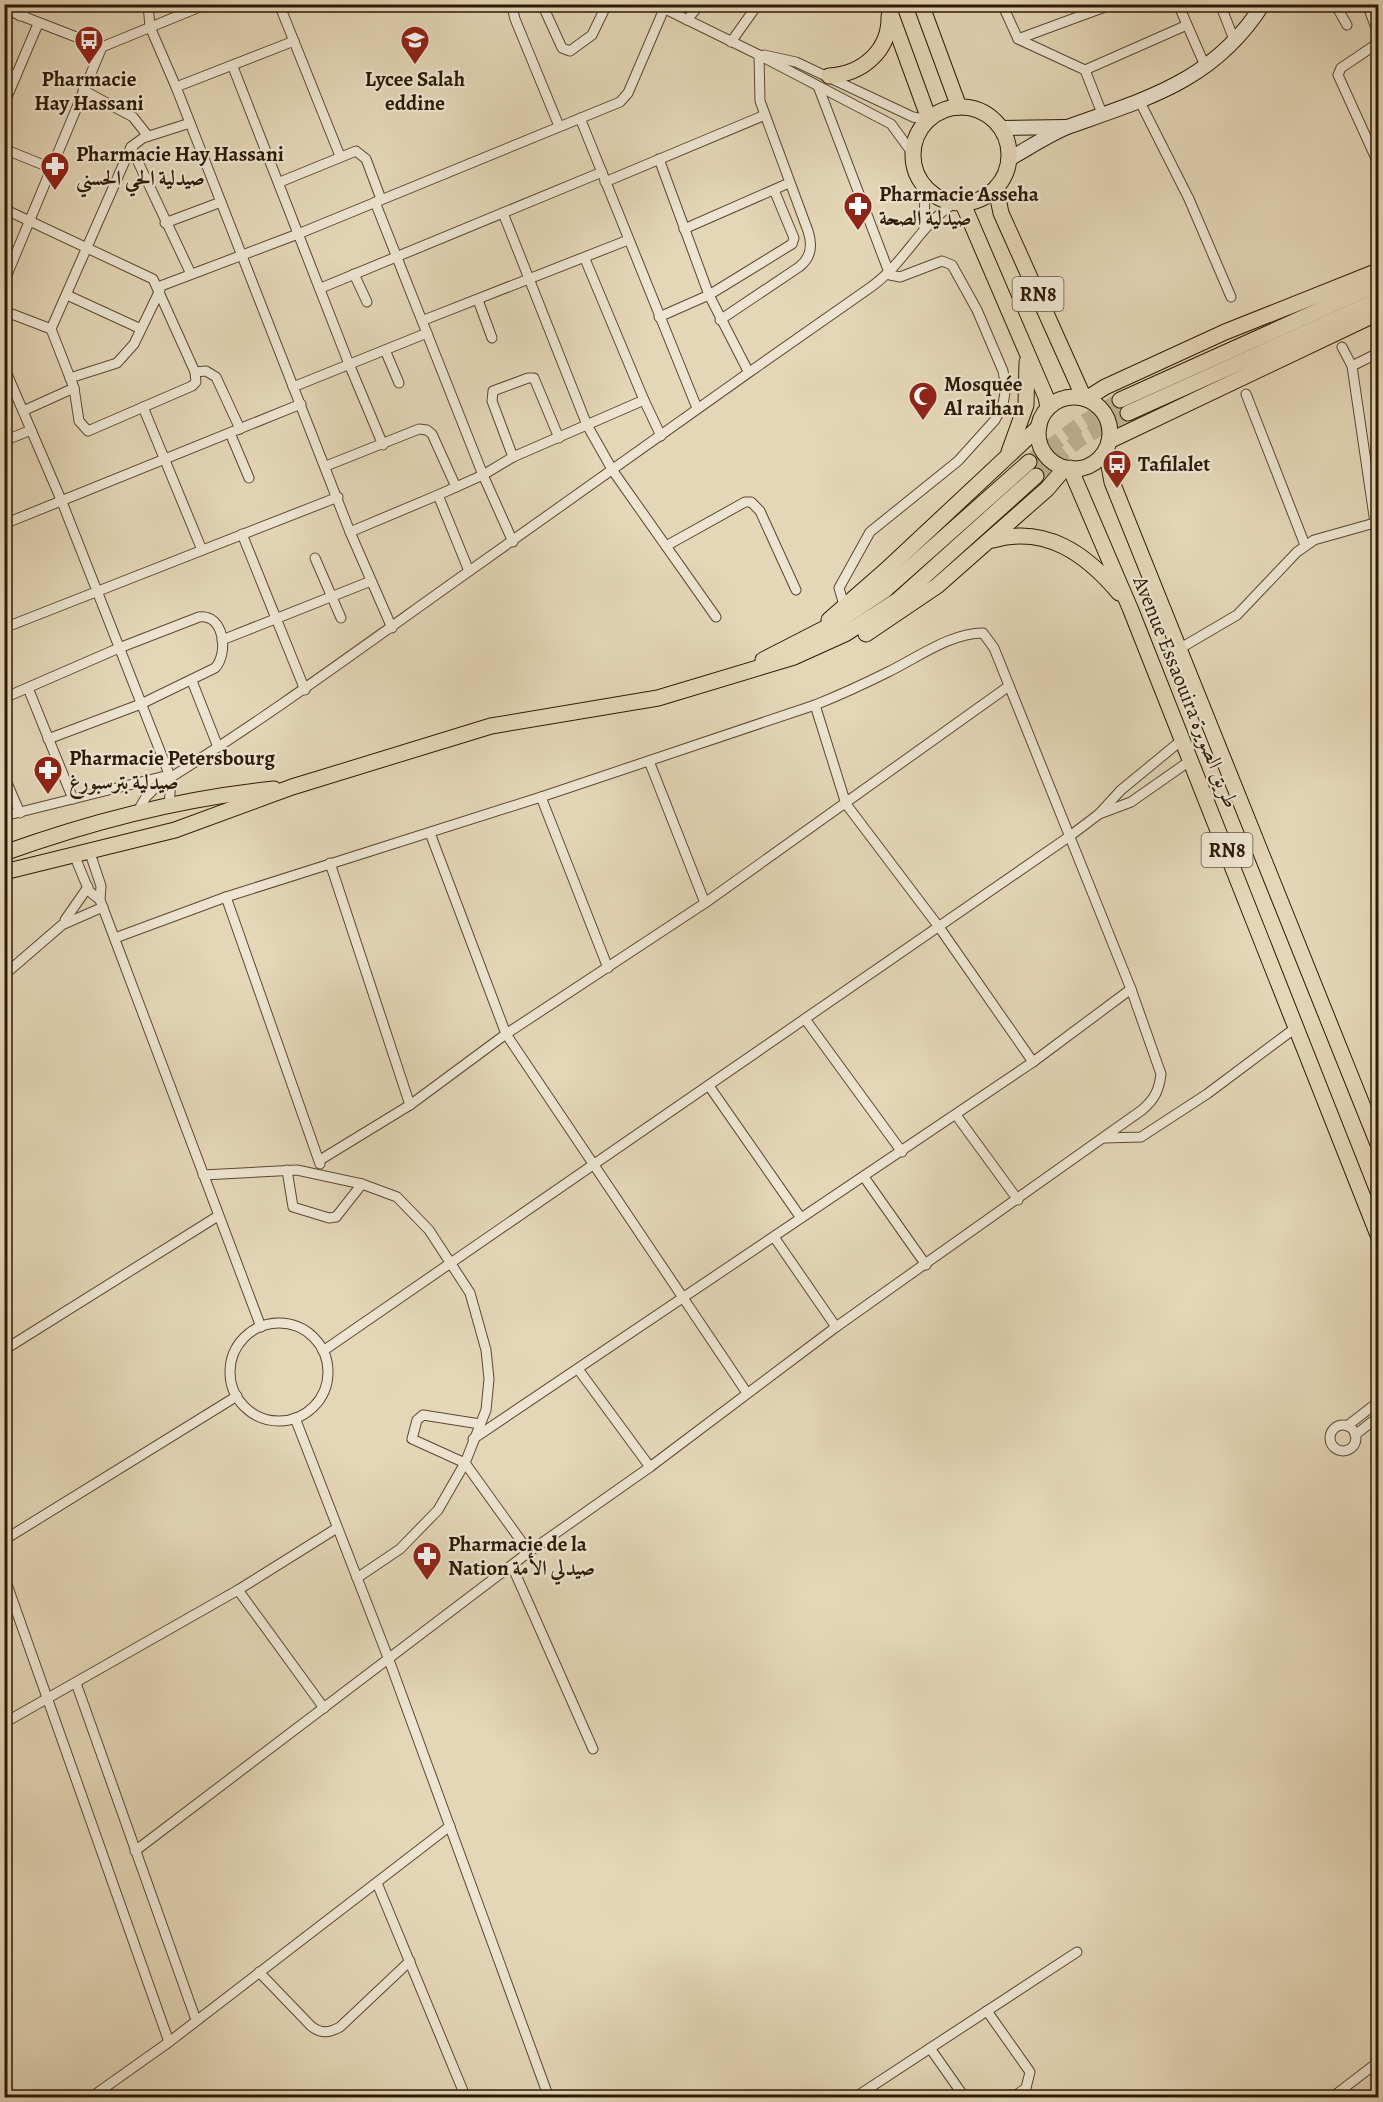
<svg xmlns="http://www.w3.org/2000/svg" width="1383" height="2102" viewBox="0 0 1383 2102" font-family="Alegreya,Amiri,serif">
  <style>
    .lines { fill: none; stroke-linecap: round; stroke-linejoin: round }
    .primary-tunnel { stroke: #bfb194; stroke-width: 15; stroke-dasharray: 15 8; stroke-linecap: butt }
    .street-casing { stroke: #5b4832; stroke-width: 11 }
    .secondary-casing { stroke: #2d1905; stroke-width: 16 }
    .primary-casing { stroke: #2d1905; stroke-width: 17 }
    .street { stroke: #ede5d1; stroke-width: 9 }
    .secondary { stroke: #ede5d1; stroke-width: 14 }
    .primary { stroke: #e4d7b8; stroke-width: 15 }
    .labels { text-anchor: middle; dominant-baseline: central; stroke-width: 4.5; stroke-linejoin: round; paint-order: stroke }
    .shield { fill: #ede5d1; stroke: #675642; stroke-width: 1.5 }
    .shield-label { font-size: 20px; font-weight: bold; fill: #2d1905 }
    .poi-label { font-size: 21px; font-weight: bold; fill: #2d1905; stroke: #ede5d1; text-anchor: start }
    .street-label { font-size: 21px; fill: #2d1905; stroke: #ede5d1 }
  </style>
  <rect width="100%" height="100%" fill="#e4d7b8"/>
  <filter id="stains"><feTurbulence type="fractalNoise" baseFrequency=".00333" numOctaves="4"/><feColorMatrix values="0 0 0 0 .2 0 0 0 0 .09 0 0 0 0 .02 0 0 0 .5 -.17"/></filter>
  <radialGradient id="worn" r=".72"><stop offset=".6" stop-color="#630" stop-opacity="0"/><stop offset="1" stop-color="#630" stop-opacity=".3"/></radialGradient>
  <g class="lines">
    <g class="primary-tunnel">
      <path d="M1029 462 1082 423 1120 400"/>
      <path d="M1036 476 1079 440 1128 413"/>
    </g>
    <g class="street-casing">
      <g id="street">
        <path d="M148 4 150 27 176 87 350 532 392 628"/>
        <path d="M279 4 340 156"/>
        <path d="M516 4 513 11 515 19 559 126"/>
        <path d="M542 4 562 48 570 51 592 35 607 4"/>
        <path d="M655 4 759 55 891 124 913 154"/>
        <path d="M1002 4 1018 39 1085 70 1103 116"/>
        <path d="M1178 4 1206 68"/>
        <path d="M1220 4 1235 42"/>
        <path d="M1335 4 1347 25"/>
        <path d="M1367 4 1378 33"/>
        <path d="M4 9 102 47"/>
        <path d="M20 16 29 4"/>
        <path d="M687 20 700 4"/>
        <path d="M1018 39 1113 4"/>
        <path d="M731 42 758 4"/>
        <path d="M1378 43 1341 68 1338 75 1378 163"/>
        <path d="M764 55 796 62 913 117 928 120"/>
        <path d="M233 67 349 364 383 445"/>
        <path d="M1085 70 1187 25"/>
        <path d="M4 71 16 76"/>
        <path d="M818 86 890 275 900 277 942 261 952 265 977 310 1003 371 1006 387 1003 404 995 420 958 461 870 532 839 588 844 605"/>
        <path d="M176 87 294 41"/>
        <path d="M83 90 133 117 148 136"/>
        <path d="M1140 102 1189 199 1231 297"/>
        <path d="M4 104 38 24"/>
        <path d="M580 118 697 408"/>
        <path d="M131 147 191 274"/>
        <path d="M4 149 51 168"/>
        <path d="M659 159 709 295 748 371"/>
        <path d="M280 182 356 151 366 159 381 199"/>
        <path d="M605 182 765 115"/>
        <path d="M375 202 483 475 513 542"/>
        <path d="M4 209 153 279 195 372 196 382 192 386 88 431 79 421 74 388 51 329"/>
        <path d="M503 213 587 425 613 471 716 617"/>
        <path d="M165 223 221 202"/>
        <path d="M684 229 789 183"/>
        <path d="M924 229 925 188"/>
        <path d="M585 259 644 400 661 436"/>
        <path d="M354 274 367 302"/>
        <path d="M4 282 102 47 207 4"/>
        <path d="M158 287 298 234 620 102 628 93 664 9"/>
        <path d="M321 288 602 172"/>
        <path d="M67 295 141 329"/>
        <path d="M478 300 492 338"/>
        <path d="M4 311 51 329 131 147 143 138 190 123"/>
        <path d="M659 317 709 295 792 244 794 238 774 190"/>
        <path d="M424 320 628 240"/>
        <path d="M720 320 799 267C811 258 813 246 808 231L760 101 759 55"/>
        <path d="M1342 347 1352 366 1375 523"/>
        <path d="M385 350 399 383"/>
        <path d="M1352 366 1378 353"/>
        <path d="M4 367 62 502 171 779 169 807"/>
        <path d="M195 372 206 371 216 377 240 429"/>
        <path d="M70 378 117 363 134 344 160 290"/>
        <path d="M293 387 427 333"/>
        <path d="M1246 394 1305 545"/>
        <path d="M143 407 202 550"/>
        <path d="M23 411 74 388"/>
        <path d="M230 433 249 478"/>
        <path d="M4 441 31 430"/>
        <path d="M513 457 492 401 493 391 528 378H534L559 438"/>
        <path d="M326 466 419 429 427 430 432 434 456 487"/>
        <path d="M438 495 469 571"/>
        <path d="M4 524 301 404"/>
        <path d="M350 532 438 495 483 475 513 457 644 400"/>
        <path d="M242 534 305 690"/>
        <path d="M666 546 745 502H751L760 511 796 590"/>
        <path d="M315 558 341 618"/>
        <path d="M4 628 338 497"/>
        <path d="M222 640 371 581"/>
        <path d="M1179 649 1237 615 1297 552 1314 540 1378 522"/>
        <path d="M192 681 218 747"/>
        <path d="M28 688 73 799"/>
        <path d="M4 698 119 648 199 617C224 614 229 653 215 668L141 704 48 739"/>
        <path d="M815 705 846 804 939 927 1033 1062"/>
        <path d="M649 761 705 903"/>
        <path d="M4 776 20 813"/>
        <path d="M541 797 608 968"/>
        <path d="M136 814 146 797 157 786C264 720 365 645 468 572 602 476 736 381 871 287 906 262 920 224 955 203"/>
        <path d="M1099 814 1131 802 1191 760"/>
        <path d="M4 816 169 775"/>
        <path d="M430 833 506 1034 747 1393"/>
        <path d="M90 853 101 886 100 900 261 1327"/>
        <path d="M75 857 89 891 100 900"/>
        <path d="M330 863 410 1105"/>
        <path d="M226 897 320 1164"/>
        <path d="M65 920 88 887"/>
        <path d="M115 938 226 897 541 797 815 705C840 695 864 684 888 672 917 658 950 633 983 633L994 648 1131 989 1161 1074C1159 1090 1155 1099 1142 1110L836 1327 650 1467 529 1552 135 1851"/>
        <path d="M4 975 62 925 103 907"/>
        <path d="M805 1019 902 1152"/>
        <path d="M709 1086 801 1218"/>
        <path d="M956 1115 1018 1200"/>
        <path d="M1104 1138 1141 1137 1207 1094 1298 1026"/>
        <path d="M320 1160 410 1105 506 1034 705 903 1009 686"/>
        <path d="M287 1170 293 1207 329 1218 336 1217 362 1184"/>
        <path d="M203 1175 297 1170 362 1184 397 1197 429 1230 470 1293 486 1350 489 1379 486 1410 465 1463 438 1510 400 1549 357 1578"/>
        <path d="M864 1177 926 1265"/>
        <path d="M774 1237 836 1327"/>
        <circle cx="279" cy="1372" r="49"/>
        <path d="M4 1350 218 1216"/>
        <path d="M323 1351 1070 836 1099 814 1121 790 1183 739"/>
        <path d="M578 1369 650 1467"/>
        <path d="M295 1418 389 1660 549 2098"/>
        <path d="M480 1424 423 1415 417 1420 412 1439 465 1463 529 1552"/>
        <circle cx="1343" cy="1438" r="13"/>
        <path d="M1347 1426 1378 1402"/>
        <path d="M1355 1435 1378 1417"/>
        <path d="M473 1439 1033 1062 1131 989"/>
        <path d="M4 1540 237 1396"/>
        <path d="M512 1566 593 1749"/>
        <path d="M4 1576 169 2042"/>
        <path d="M238 1590 324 1708"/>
        <path d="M76 1683 196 2020"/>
        <path d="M4 1723 238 1590 337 1528"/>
        <path d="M377 1883 466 2098"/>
        <path d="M259 1972 311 2026C321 2034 329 2033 340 2027L410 1961"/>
        <path d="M987 2011 1030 2072 1026 2088 1012 2098"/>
        <path d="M930 2048 965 2098"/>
        <path d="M90 2098 169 2042 450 1826"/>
        <path d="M854 2098 1077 1952"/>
        <path d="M1331 2098 1378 2062"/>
      </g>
    </g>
    <g class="secondary-casing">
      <g id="secondary">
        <path d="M1001 128 1066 127"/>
        <path d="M1009 159C1029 148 1049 134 1070 126 1149 98 1215 80 1263 4"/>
      </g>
    </g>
    <g class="primary-casing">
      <g id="primary">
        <path d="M887 4 929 119"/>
        <path d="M921 4 959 107"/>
        <path d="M829 76C862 74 890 51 889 16"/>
        <circle cx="961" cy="155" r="48"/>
        <path d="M996 189 1001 213 1084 398"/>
        <path d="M963 204 1046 397 1048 408"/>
        <circle cx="1074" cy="433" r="36"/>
        <path d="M1086 399 1105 387 1225 332 1378 271"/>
        <path d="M1120 400 1378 284"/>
        <path d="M1128 413 1378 300"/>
        <path d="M1109 441 1378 313"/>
        <path d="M1106 450 1112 482 1378 1144"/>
        <path d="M1009 452 1026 405 1027 362"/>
        <path d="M1070 468 1130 608 1378 1235"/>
        <path d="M993 540C1046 525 1086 554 1119 593"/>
        <path d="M829 620 885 571 1039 427"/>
        <path d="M866 634 937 586 1047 489 1065 468"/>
        <path d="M763 660 837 622 885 590 1029 462"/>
        <path d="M4 853C90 822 183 798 274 789"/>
        <path d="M4 872 175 830 292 787 491 726 658 698 794 657 845 634 898 600 1036 476"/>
      </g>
    </g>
    <use href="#street" class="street"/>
    <use href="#secondary" class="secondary"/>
    <use href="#primary" class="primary"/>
  </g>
  <defs>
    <g id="bus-pin" transform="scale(1.5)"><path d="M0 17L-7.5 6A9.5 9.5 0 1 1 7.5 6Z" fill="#8f2418" stroke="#ede5d1"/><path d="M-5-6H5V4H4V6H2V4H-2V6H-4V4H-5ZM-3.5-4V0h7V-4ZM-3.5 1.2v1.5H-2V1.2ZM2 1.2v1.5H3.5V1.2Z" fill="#fff"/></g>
    <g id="school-pin" transform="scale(1.5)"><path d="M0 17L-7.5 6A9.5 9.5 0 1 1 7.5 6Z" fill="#8f2418" stroke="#ede5d1"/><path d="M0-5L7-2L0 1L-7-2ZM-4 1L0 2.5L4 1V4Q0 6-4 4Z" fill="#fff"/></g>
    <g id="pharmacy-pin" transform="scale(1.5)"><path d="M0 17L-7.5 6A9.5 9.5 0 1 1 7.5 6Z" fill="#8f2418" stroke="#ede5d1"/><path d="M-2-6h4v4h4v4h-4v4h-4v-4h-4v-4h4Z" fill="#fff"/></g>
    <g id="mosque-pin" transform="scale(1.5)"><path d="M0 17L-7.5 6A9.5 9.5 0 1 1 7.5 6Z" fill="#8f2418" stroke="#ede5d1"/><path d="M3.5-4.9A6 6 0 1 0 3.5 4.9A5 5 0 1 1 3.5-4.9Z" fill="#fff"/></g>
  </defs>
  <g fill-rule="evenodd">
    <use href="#bus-pin" x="89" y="40"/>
    <use href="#school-pin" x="415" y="40"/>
    <use href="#pharmacy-pin" x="55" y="166"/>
    <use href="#pharmacy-pin" x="858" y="206"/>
    <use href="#mosque-pin" x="923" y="396"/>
    <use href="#bus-pin" x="1117" y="464"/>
    <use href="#pharmacy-pin" x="48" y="770"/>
    <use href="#pharmacy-pin" x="427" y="1556"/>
  </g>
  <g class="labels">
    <g class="shield">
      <rect x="1012.5" y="277" width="51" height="34" rx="4.5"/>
      <rect x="1201.5" y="833" width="51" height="34" rx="4.5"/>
    </g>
    <g class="shield-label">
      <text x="1038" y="294">RN8</text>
      <text x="1227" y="850">RN8</text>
    </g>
    <g class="poi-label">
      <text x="89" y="79" text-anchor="middle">Pharmacie<tspan x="89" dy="24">Hay Hassani</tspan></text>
      <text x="415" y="79" text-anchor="middle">Lycee Salah<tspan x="415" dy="24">eddine</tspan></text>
      <text x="76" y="154">Pharmacie Hay Hassani<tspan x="76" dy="24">صيدلية الحي الحسني</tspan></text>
      <text x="879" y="194">Pharmacie Asseha<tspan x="879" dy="24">صيدلية الصحة</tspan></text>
      <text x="944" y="384">Mosquée<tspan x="944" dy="24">Al raihan</tspan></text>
      <text x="1138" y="464">Tafilalet</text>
      <text x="69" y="758">Pharmacie Petersbourg<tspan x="69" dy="24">صيدلية بترسبورغ</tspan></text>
      <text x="448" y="1544">Pharmacie de la<tspan x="448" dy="24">Nation صيدلي الأمة</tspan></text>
    </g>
    <g class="street-label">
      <text transform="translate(1186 692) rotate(68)">Avenue Essaouira طريق الصويرة</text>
    </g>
  </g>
  <rect width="1383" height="2102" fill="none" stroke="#e4d7b8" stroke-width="24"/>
  <rect x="6" y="6" width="1371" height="2090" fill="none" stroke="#2d1905" stroke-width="3"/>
  <rect x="12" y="12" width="1359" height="2078" fill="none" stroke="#2d1905" stroke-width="1.5"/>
  <rect width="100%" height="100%" filter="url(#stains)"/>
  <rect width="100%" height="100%" fill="url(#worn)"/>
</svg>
